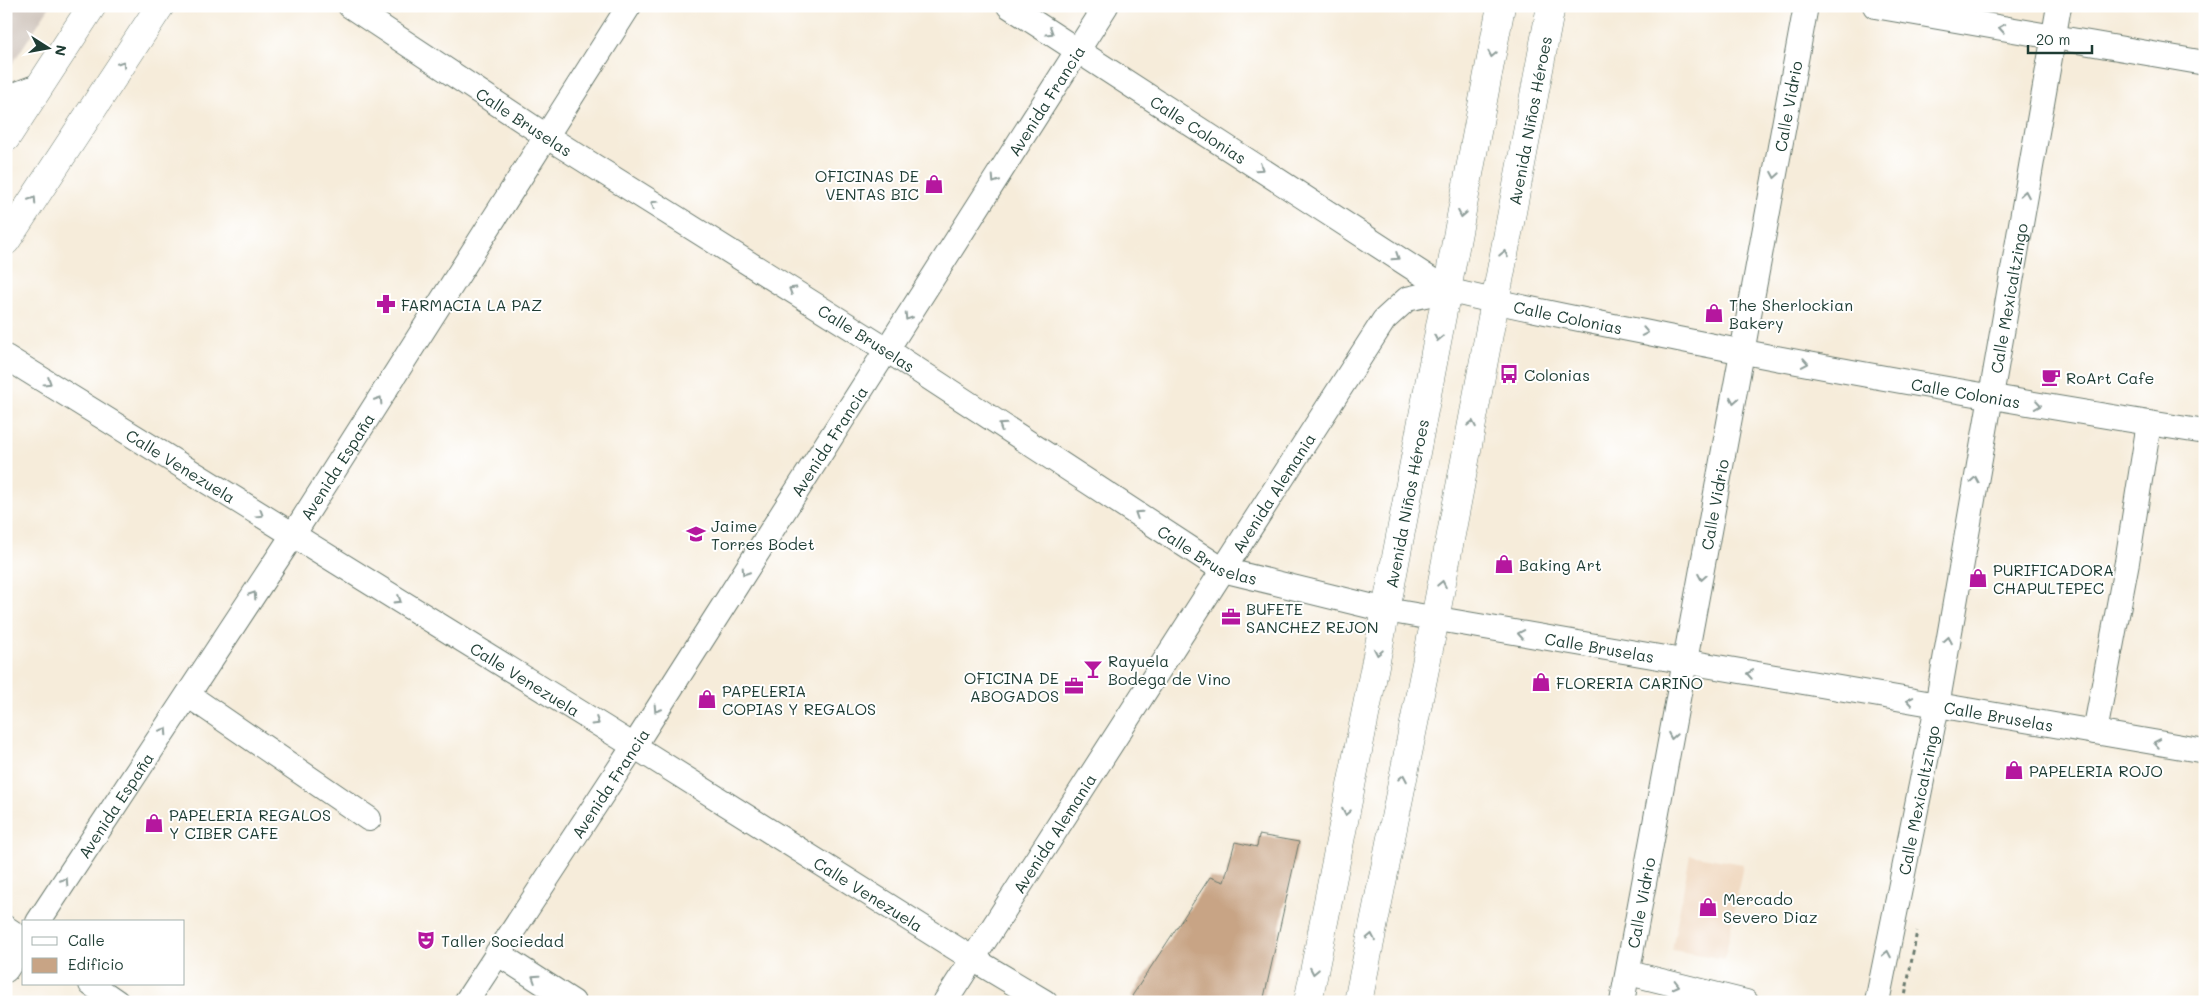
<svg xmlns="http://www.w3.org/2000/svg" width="2211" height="1008" viewBox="0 0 2211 1008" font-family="Mali,sans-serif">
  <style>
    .built { fill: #efd6bc }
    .industrial { fill: #cdc2b9 }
    .building { fill: #c8a485 }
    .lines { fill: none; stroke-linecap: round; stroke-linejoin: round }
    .minor-casing { stroke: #6a7a6e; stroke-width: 26 }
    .major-casing { stroke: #6a7a6e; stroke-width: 29 }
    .path { stroke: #6a7a6e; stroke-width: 3; stroke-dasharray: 4 4; stroke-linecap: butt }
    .minor { stroke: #fff; stroke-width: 24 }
    .major { stroke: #fff; stroke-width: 28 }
    .oneway { stroke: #8f9e9a }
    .labels { text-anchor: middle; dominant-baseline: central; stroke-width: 4; stroke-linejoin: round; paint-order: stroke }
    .street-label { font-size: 16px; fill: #1f3d34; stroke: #fff }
    .poi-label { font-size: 16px; fill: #1f3d34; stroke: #fff; text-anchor: start }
  </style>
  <rect width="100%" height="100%" fill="#fff"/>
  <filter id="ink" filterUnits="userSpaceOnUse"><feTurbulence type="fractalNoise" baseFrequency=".02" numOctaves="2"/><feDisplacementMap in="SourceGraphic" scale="10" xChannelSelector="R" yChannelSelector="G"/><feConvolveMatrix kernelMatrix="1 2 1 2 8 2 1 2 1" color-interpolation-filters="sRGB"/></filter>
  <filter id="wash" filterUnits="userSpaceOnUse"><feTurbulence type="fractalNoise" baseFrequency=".0096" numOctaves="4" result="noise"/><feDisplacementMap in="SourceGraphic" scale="20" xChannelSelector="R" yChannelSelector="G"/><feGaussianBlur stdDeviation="1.12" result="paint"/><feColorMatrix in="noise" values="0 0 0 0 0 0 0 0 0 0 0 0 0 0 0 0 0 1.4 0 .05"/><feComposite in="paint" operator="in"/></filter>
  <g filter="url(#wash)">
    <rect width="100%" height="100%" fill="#f6ecda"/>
    <path class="built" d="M1690 855 1743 864 1725 959 1672 950Z"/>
    <path class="industrial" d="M6 6H50L6 73Z"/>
    <g id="blocks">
      <path class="building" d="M1259 835 1299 842 1263 1002H1141L1132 996 1210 877 1224 882 1235 842 1257 847Z"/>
    </g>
  </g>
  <g filter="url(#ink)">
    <use href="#blocks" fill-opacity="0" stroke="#6a7a6e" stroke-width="1"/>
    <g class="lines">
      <g class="minor-casing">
        <g id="minor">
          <path id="s1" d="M350 6 546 136 887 350 1223 570 1386 610 2205 751"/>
          <path id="s2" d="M1009 6 1447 290C1523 309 1601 323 1678 339 1853 374 2029 404 2205 432"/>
          <path d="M1875 6 2205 63"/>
          <path d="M6 98 41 85"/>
          <path id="s3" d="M6 357 634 746 973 959 1045 1002"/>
          <path d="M188 695 369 819"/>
          <path d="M2095 732 2127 562 2149 423"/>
          <path id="s4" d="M38 922 293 535 629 6"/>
          <path d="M6 928 24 940"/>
          <path d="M497 953 573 1002"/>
          <path d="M6 970 24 943"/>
          <path d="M1629 973 1746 1002"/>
          <path d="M91 984 117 1002"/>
          <path id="s5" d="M466 1002 634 746 1106 6"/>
          <path id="s6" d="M945 1002 1384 320 1407 299 1447 290"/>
          <path id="s7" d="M1622 1002 1806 6"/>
          <path id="s8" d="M1877 1002 1937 706 2059 6"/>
        </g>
      </g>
      <g class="major-casing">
        <g id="major">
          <path d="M6 138 92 6"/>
          <path d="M6 241 160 6"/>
          <path id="s9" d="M1308 1002 1386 610 1501 6"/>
          <path id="s10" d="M1358 1002 1435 619 1551 6"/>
        </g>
      </g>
      <path class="path" d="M1904 1002 1917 931"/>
      <use href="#minor" class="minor"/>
      <use href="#major" class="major"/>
    </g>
    <defs><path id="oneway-chevron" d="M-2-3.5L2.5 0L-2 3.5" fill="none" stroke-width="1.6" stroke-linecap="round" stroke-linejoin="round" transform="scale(1.25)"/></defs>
    <g class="oneway">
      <use href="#oneway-chevron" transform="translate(2002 28) rotate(-170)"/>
      <use href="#oneway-chevron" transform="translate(1050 32) rotate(32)"/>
      <use href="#oneway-chevron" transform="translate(1492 54) rotate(101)"/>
      <use href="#oneway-chevron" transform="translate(122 64) rotate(-57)"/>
      <use href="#oneway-chevron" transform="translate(1260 168) rotate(33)"/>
      <use href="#oneway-chevron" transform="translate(1775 175) rotate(100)"/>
      <use href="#oneway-chevron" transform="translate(995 180) rotate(123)"/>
      <use href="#oneway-chevron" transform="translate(2025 194) rotate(-80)"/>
      <use href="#oneway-chevron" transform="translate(33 200) rotate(-57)"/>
      <use href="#oneway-chevron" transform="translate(654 204) rotate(-148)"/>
      <use href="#oneway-chevron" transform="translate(1462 214) rotate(101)"/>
      <use href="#oneway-chevron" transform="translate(1504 254) rotate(-79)"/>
      <use href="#oneway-chevron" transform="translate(1396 257) rotate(33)"/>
      <use href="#oneway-chevron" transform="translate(792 290) rotate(-148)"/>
      <use href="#oneway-chevron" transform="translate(908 317) rotate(123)"/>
      <use href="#oneway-chevron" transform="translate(1645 332) rotate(11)"/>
      <use href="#oneway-chevron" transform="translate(1438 338) rotate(101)"/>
      <use href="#oneway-chevron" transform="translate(1805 363) rotate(10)"/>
      <use href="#oneway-chevron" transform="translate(48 382) rotate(32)"/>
      <use href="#oneway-chevron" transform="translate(379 400) rotate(-58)"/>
      <use href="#oneway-chevron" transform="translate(1734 400) rotate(100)"/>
      <use href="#oneway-chevron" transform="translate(2038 405) rotate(9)"/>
      <use href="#oneway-chevron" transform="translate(1472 424) rotate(-79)"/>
      <use href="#oneway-chevron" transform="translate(1002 426) rotate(-147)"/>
      <use href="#oneway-chevron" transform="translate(1975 480) rotate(-80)"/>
      <use href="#oneway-chevron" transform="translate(260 514) rotate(32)"/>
      <use href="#oneway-chevron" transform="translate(1138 514) rotate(-147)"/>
      <use href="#oneway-chevron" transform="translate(745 572) rotate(123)"/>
      <use href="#oneway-chevron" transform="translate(1702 577) rotate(100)"/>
      <use href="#oneway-chevron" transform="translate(1442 584) rotate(-79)"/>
      <use href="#oneway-chevron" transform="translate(253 595) rotate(-57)"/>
      <use href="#oneway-chevron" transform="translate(398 600) rotate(32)"/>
      <use href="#oneway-chevron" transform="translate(1521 634) rotate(-170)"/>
      <use href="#oneway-chevron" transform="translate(1948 640) rotate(-80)"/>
      <use href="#oneway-chevron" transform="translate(1378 652) rotate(101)"/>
      <use href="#oneway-chevron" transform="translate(1750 674) rotate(-170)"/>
      <use href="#oneway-chevron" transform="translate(1910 701) rotate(-170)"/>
      <use href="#oneway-chevron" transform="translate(657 709) rotate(123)"/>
      <use href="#oneway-chevron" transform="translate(596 722) rotate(32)"/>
      <use href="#oneway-chevron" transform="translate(164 731) rotate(-57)"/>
      <use href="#oneway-chevron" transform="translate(1672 736) rotate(100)"/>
      <use href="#oneway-chevron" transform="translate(2157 743) rotate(-170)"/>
      <use href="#oneway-chevron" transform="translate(1403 778) rotate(-79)"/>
      <use href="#oneway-chevron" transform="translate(1346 812) rotate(101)"/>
      <use href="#oneway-chevron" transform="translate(65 881) rotate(-57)"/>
      <use href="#oneway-chevron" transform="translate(1371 937) rotate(-79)"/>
      <use href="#oneway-chevron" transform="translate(1887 954) rotate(-79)"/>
      <use href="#oneway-chevron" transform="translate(1314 971) rotate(101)"/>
      <use href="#oneway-chevron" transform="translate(535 978) rotate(-147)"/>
      <use href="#oneway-chevron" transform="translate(1676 985) rotate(14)"/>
    </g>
  </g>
  <defs>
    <g id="shop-bare" transform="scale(1.5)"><path d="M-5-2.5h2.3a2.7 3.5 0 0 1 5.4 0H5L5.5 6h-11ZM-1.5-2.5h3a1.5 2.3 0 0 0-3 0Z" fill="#b5179e" stroke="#fff" stroke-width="2.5" paint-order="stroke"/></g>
    <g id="pharmacy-bare" transform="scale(1.5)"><path d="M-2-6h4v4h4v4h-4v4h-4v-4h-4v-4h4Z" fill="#b5179e" stroke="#fff" stroke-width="2.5" paint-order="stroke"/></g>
    <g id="bus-bare" transform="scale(1.5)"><path d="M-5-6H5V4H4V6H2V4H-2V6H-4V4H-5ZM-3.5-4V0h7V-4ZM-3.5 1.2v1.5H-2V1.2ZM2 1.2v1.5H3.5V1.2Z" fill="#b5179e" stroke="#fff" stroke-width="2.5" paint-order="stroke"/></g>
    <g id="cafe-bare" transform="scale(1.5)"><path d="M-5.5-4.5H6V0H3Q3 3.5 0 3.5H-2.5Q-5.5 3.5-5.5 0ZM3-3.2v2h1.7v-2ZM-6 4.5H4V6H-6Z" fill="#b5179e" stroke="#fff" stroke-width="2.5" paint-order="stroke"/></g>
    <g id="school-bare" transform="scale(1.5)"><path d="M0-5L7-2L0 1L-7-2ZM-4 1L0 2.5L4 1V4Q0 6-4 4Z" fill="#b5179e" stroke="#fff" stroke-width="2.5" paint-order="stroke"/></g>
    <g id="office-bare" transform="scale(1.5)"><path d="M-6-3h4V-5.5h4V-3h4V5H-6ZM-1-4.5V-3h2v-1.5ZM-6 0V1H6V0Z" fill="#b5179e" stroke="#fff" stroke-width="2.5" paint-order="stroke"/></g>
    <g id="bar-bare" transform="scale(1.5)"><path d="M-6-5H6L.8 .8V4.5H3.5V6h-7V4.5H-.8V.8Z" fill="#b5179e" stroke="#fff" stroke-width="2.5" paint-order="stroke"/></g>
    <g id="theatre-bare" transform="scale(1.5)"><path d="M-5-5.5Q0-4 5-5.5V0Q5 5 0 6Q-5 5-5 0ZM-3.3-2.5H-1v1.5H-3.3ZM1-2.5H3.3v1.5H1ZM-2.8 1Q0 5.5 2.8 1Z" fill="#b5179e" stroke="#fff" stroke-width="2.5" paint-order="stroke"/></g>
  </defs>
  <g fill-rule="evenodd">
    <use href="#shop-bare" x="934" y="184"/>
    <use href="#pharmacy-bare" x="386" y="304"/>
    <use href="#shop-bare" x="1714" y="313"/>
    <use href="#bus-bare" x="1509" y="374"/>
    <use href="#cafe-bare" x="2051" y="377"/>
    <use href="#school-bare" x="696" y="534"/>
    <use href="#shop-bare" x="1504" y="564"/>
    <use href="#shop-bare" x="1978" y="578"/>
    <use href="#office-bare" x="1231" y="617"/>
    <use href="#bar-bare" x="1093" y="669"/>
    <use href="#shop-bare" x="1541" y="682"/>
    <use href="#office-bare" x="1074" y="686"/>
    <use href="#shop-bare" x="707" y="699"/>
    <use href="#shop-bare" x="2014" y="770"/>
    <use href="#shop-bare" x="154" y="823"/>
    <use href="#shop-bare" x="1708" y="907"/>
    <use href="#theatre-bare" x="426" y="940"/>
  </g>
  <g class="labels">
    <g class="street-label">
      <text stroke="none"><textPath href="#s5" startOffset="1072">Avenida Francia</textPath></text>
      <text stroke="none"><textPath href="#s7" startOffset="911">Calle Vidrio</textPath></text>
      <text stroke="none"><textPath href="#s1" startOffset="209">Calle Bruselas</textPath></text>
      <text stroke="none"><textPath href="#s10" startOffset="898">Avenida Niños Héroes</textPath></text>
      <text stroke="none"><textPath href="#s2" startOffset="226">Calle Colonias</textPath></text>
      <text stroke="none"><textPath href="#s8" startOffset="716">Calle Mexicaltzingo</textPath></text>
      <text stroke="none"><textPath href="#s2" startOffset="646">Calle Colonias</textPath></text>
      <text stroke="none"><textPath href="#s1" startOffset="614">Calle Bruselas</textPath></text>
      <text stroke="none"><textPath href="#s2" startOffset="1051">Calle Colonias</textPath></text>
      <text stroke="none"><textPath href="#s5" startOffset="668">Avenida Francia</textPath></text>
      <text stroke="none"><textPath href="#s3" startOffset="206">Calle Venezuela</textPath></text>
      <text stroke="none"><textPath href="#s4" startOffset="545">Avenida España</textPath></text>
      <text stroke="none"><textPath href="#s6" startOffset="606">Avenida Alemania</textPath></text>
      <text stroke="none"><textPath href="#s9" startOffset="508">Avenida Niños Héroes</textPath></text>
      <text stroke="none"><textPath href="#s7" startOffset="506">Calle Vidrio</textPath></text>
      <text stroke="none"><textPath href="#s1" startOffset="1019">Calle Bruselas</textPath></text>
      <text stroke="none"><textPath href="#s1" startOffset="1424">Calle Bruselas</textPath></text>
      <text stroke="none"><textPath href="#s3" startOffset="611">Calle Venezuela</textPath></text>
      <text stroke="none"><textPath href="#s1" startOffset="1829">Calle Bruselas</textPath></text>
      <text stroke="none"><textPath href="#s5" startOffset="262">Avenida Francia</textPath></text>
      <text stroke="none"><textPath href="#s8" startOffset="206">Calle Mexicaltzingo</textPath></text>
      <text stroke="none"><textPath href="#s4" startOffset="140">Avenida España</textPath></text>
      <text stroke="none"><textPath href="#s6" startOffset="201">Avenida Alemania</textPath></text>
      <text stroke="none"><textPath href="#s3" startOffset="1016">Calle Venezuela</textPath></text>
      <text stroke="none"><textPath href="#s7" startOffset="101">Calle Vidrio</textPath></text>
    </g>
    <g class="poi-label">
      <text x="919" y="175" text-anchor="end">OFICINAS DE<tspan x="919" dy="18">VENTAS BIC</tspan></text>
      <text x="401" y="304">FARMACIA LA PAZ</text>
      <text x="1729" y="304">The Sherlockian<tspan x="1729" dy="18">Bakery</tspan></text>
      <text x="1524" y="374">Colonias</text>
      <text x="2066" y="377">RoArt Cafe</text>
      <text x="711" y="525">Jaime<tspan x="711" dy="18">Torres Bodet</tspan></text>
      <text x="1519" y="564">Baking Art</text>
      <text x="1993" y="569">PURIFICADORA<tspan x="1993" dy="18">CHAPULTEPEC</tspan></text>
      <text x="1246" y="608">BUFETE<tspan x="1246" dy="18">SANCHEZ REJON</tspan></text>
      <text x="1108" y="660">Rayuela<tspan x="1108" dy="18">Bodega de Vino</tspan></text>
      <text x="1059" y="677" text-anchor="end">OFICINA DE<tspan x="1059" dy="18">ABOGADOS</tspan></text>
      <text x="1556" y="682">FLORERIA CARIÑO</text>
      <text x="722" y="690">PAPELERIA<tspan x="722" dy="18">COPIAS Y REGALOS</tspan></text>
      <text x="2029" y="770">PAPELERIA ROJO</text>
      <text x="169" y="814">PAPELERIA REGALOS<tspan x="169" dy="18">Y CIBER CAFE</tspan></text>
      <text x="1723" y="898">Mercado<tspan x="1723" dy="18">Severo Diaz</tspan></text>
      <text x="441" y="940">Taller Sociedad</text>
    </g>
  </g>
  <rect width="2211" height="1008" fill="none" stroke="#fff" stroke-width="25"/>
  <rect x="22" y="920" width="162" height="65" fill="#ffffff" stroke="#a5b1ae"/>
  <rect x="32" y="937" width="25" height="8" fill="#ffffff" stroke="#a5b1ae"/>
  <text x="68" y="946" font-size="15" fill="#1f3d34">Calle</text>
  <rect x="32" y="958" width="25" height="15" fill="#c8a485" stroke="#a5b1ae"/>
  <text x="68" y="970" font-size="15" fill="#1f3d34">Edificio</text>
  <g transform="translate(48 48) rotate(101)" stroke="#ffffff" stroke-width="4" paint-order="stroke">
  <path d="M0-4L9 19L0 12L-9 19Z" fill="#1f3d34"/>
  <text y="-8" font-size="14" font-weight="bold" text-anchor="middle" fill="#1f3d34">N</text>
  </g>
  <path d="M2028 45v8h64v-8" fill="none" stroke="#1f3d34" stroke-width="2.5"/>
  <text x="2036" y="45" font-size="15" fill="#1f3d34" stroke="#ffffff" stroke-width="4" paint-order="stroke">20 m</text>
</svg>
